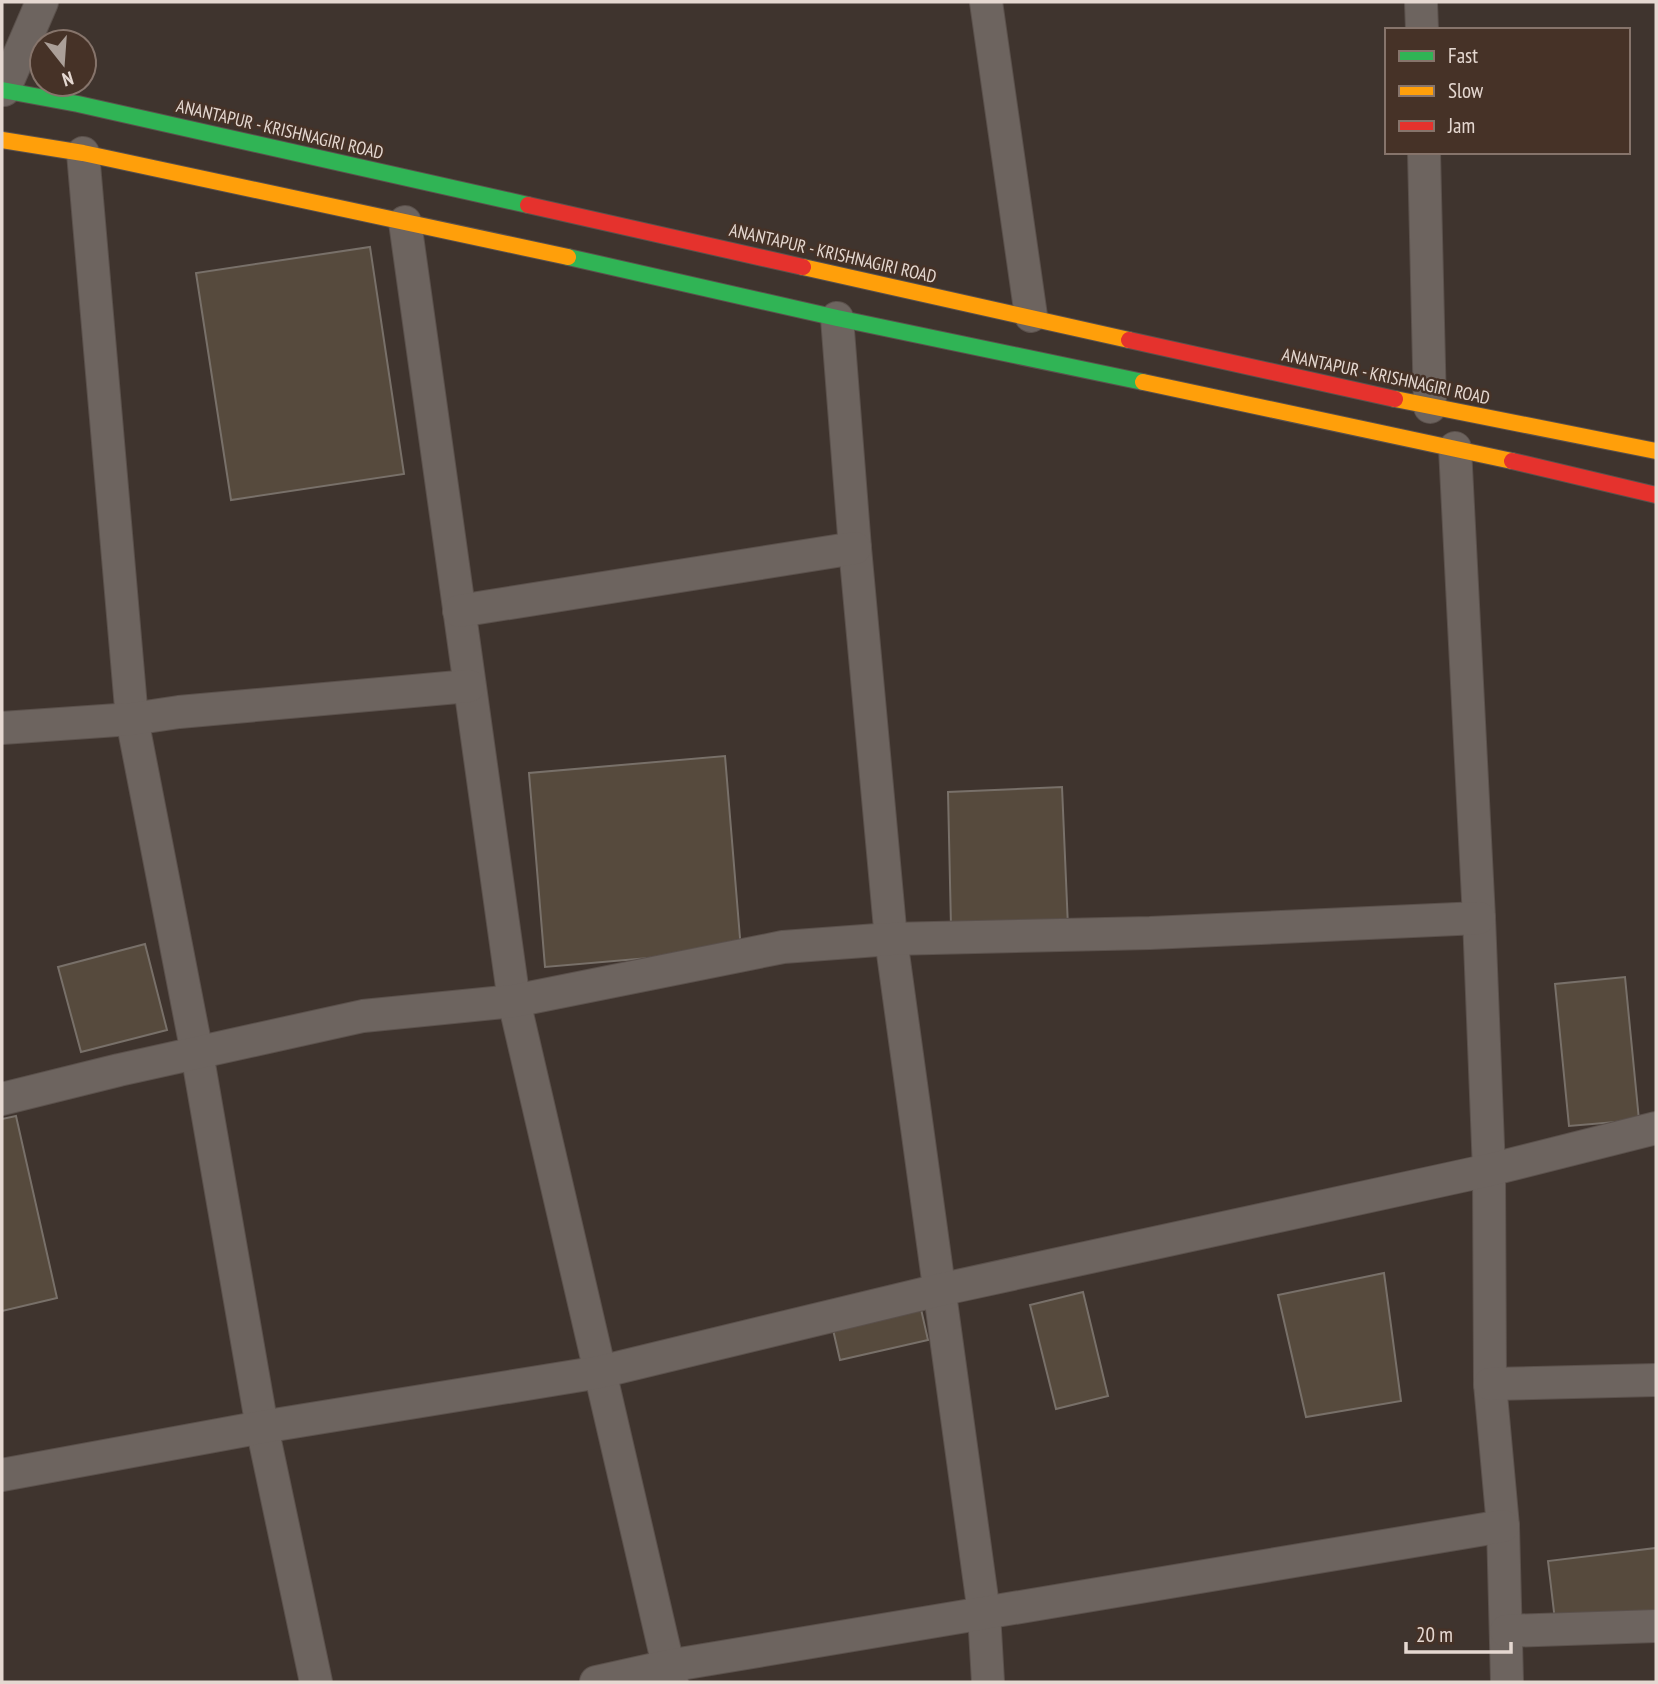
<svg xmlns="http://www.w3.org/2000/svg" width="1658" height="1684" viewBox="0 0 1658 1684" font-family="'PT Sans Narrow',sans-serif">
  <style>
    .building { fill: #564a3d; stroke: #787069; stroke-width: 2 }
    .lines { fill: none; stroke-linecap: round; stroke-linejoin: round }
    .street-casing { stroke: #5b514c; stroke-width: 34 }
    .fast-casing { stroke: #5b514c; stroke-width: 18 }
    .slow-casing { stroke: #5b514c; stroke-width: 18 }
    .jam-casing { stroke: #5b514c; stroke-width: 18 }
    .street { stroke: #6d645f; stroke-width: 32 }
    .fast { stroke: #30b455; stroke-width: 16 }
    .slow { stroke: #ff9f0a; stroke-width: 16 }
    .jam { stroke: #e5322d; stroke-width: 16 }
    .labels { text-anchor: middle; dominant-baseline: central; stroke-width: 5; stroke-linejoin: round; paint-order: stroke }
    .street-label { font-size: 18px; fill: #e5d8d1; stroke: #463227 }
  </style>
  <rect width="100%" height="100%" fill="#3f342e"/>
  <g class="building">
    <path d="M370 247 404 474 231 500 196 273Z"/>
    <path d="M725 756 741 950 545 967 529 773Z"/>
    <path d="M1062 787 1068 927H951L948 792Z"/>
    <path d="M145 944 167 1030 81 1052 58 967Z"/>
    <path d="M1625 977 1639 1120 1569 1126 1555 984Z"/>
    <path d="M16 1116 57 1298 2 1311V1119Z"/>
    <path d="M1384 1273 1401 1401 1306 1417 1278 1295Z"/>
    <path d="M916 1287 928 1340 840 1360 828 1308Z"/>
    <path d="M1083 1292 1108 1396 1056 1409 1030 1305Z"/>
    <path d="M1656 1548V1626L1556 1629 1548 1561Z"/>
  </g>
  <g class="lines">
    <g class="street-casing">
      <g id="street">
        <path d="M986 2 1031 316"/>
        <path d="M1421 2 1422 30"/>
        <path d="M4 90 42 2"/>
        <path d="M1424 152 1430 407"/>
        <path d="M83 153 132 719 197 1053 262 1427 316 1682"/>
        <path d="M405 222 514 1001 672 1682"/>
        <path d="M837 318 855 548 891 939 984 1613 988 1682"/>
        <path d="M1455 448 1479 918 1489 1170 1490 1384 1503 1526 1507 1682"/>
        <path d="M459 611 855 548"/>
        <path d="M2 728 132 719 179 712 469 686"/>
        <path d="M2 1099 119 1070 363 1016 514 1001 783 947 891 939 1150 933 1479 918"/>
        <path d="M1490 1384 1656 1380"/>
        <path d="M2 1475 262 1427 600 1372 939 1290 1489 1170 1656 1128"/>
        <path d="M1506 1631 1656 1626"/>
        <path d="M596 1682 668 1666 1503 1526"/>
      </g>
    </g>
    <g class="fast-casing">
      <g id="fast">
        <path d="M2 90 78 104 528 205"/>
        <path d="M568 257 837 318 1143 382"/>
      </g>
    </g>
    <g class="slow-casing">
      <g id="slow">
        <path d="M2 140 83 153 568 257"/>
        <path d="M803 267 1129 340"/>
        <path d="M1143 382 1512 461"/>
        <path d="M1395 399 1656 451"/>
      </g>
    </g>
    <g class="jam-casing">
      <g id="jam">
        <path d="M528 205 803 267"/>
        <path d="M1129 340 1395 399"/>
        <path d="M1512 461 1656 495"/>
      </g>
    </g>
    <use href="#street" class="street"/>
    <use href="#fast" class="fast"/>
    <use href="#slow" class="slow"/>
    <use href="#jam" class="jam"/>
  </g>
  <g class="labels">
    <g class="street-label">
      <text transform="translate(280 129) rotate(13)">ANANTAPUR - KRISHNAGIRI ROAD</text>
      <text transform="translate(833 253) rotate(13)">ANANTAPUR - KRISHNAGIRI ROAD</text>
      <text transform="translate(1386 376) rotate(12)">ANANTAPUR - KRISHNAGIRI ROAD</text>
    </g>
  </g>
  <rect width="1658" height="1684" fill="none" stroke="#e5d8d1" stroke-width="7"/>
  <rect x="1385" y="28" width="245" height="126" fill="#463227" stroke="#86746b" stroke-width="2"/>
  <rect x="1399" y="51" width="35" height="10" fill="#30b455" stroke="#86746b" stroke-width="2"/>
  <text x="1448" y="63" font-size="21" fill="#e5d8d1">Fast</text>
  <rect x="1399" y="86" width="35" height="10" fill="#ff9f0a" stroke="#86746b" stroke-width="2"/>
  <text x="1448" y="98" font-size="21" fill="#e5d8d1">Slow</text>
  <rect x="1399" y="121" width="35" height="10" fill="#e5322d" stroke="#86746b" stroke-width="2"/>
  <text x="1448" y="133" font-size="21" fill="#e5d8d1">Jam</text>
  <g transform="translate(63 63) rotate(163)"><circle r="33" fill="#463227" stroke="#86746b" stroke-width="2"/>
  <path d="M0-5L12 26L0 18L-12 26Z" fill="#ab9f98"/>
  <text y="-10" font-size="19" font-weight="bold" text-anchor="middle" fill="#e5d8d1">N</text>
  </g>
  <path d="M1406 1642v10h105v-10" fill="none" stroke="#e5d8d1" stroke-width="3.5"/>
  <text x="1416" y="1642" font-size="21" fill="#e5d8d1" stroke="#463227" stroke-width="5" paint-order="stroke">20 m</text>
</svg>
